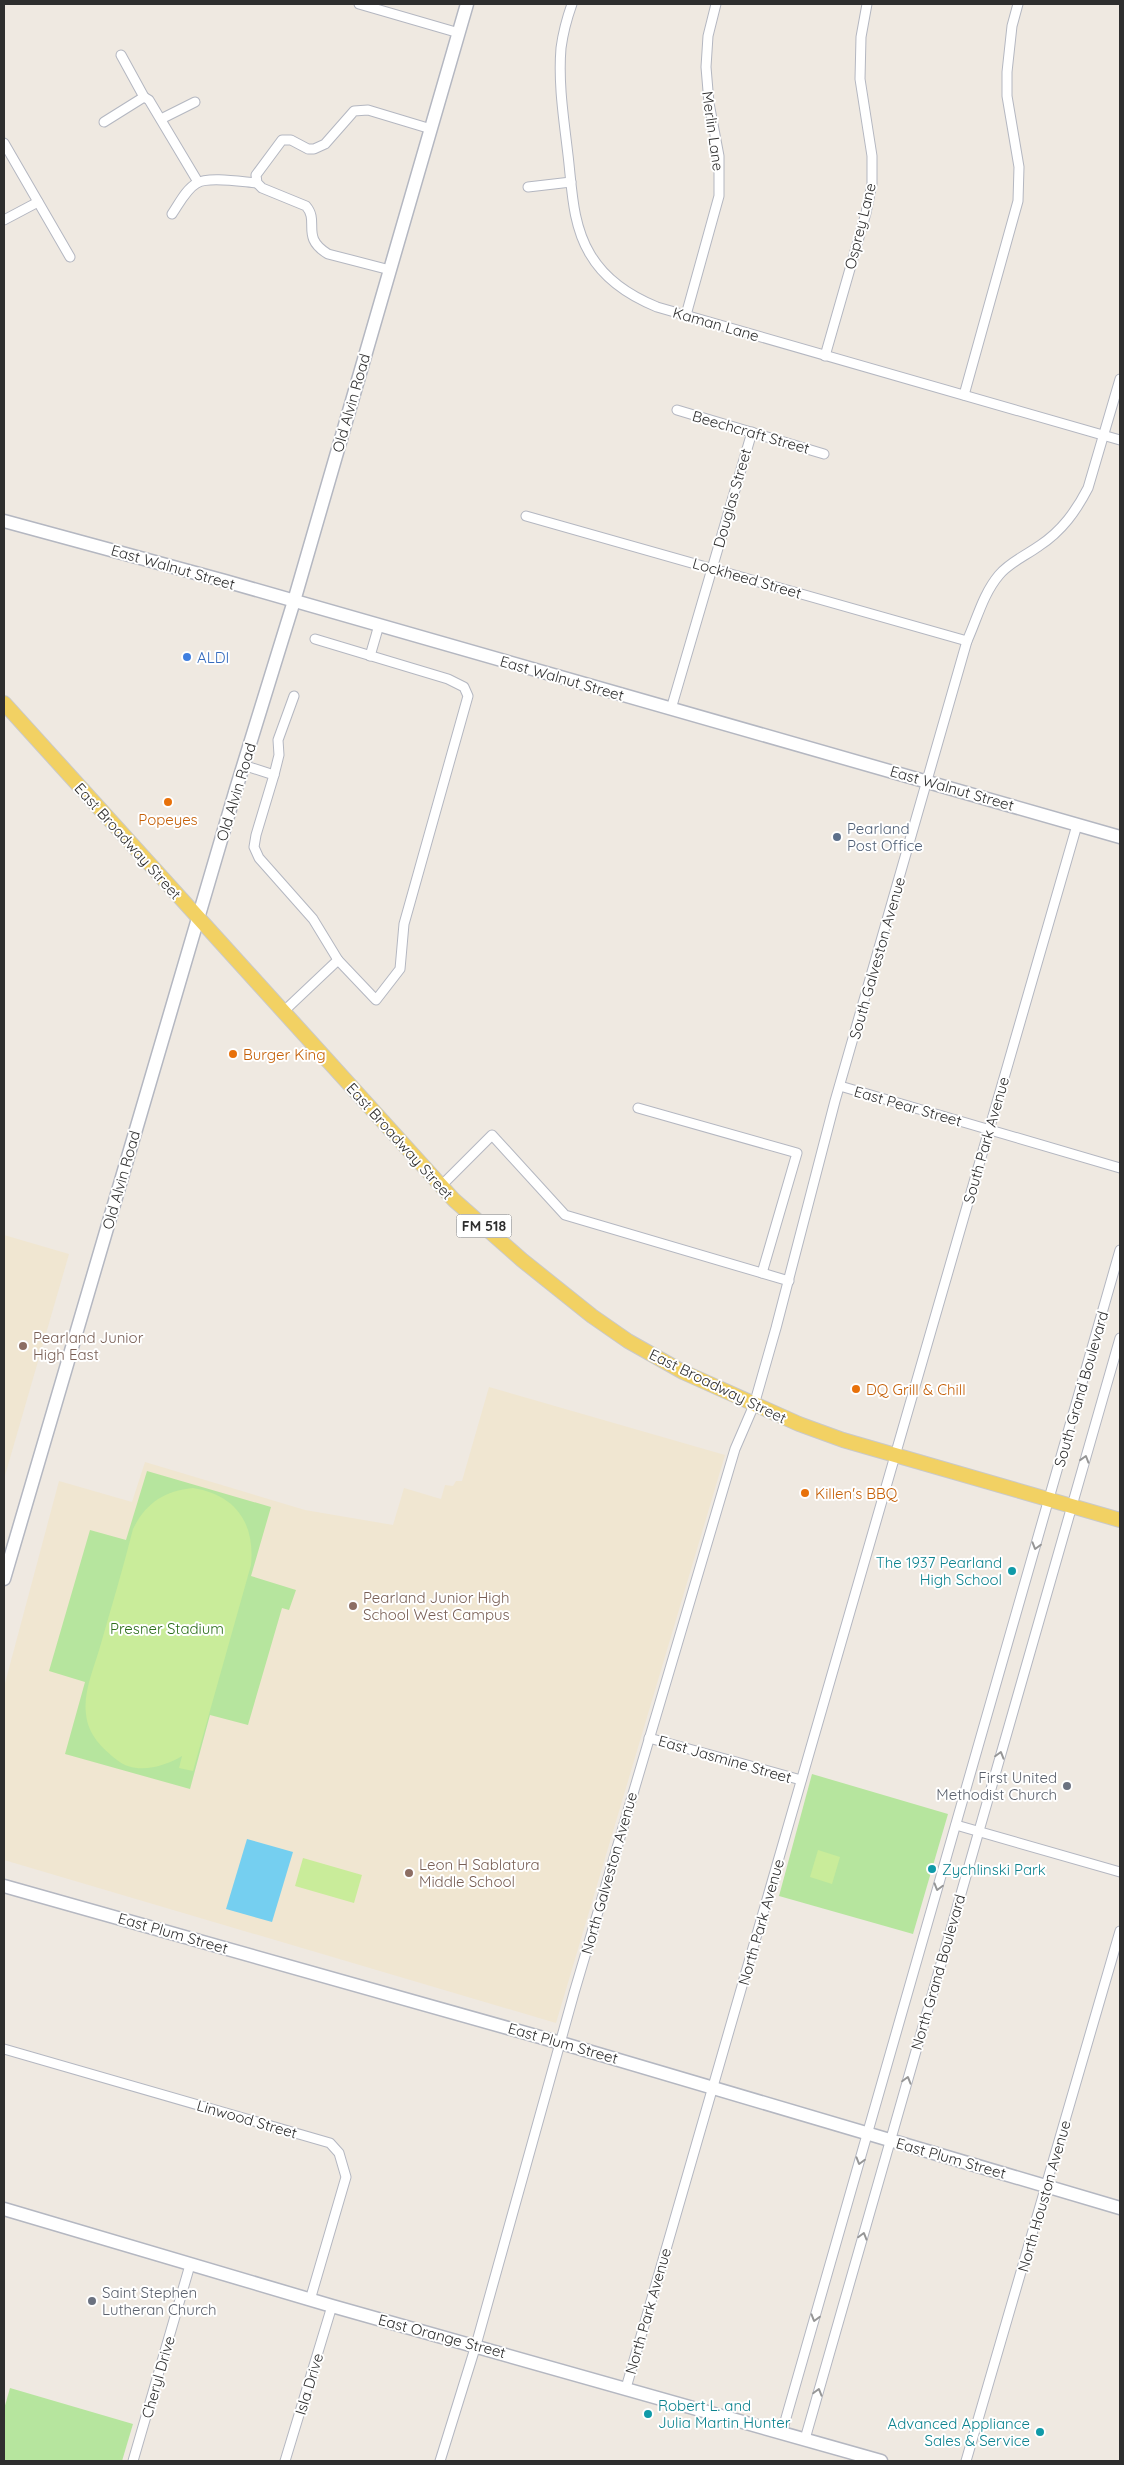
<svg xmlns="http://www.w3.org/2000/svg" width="1124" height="2465" viewBox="0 0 1124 2465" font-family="Quicksand,sans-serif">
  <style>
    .education { fill: #f0e6d1 }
    .green { fill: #b6e59e }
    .pitch { fill: #c9ec9a }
    .water { fill: #75cff0 }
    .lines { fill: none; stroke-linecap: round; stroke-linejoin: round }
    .street-casing { stroke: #b4b7c1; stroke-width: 11 }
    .secondary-casing { stroke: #b4b7c1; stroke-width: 15 }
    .primary-casing { stroke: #c9c9c9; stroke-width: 16 }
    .street { stroke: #fff; stroke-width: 9 }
    .secondary { stroke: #fff; stroke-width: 12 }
    .primary { stroke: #f2d163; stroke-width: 14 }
    .oneway { stroke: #969696 }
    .shop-dot { fill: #3f7fe0; stroke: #fff; stroke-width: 2 }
    .food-dot { fill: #e8710a; stroke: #fff; stroke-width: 2 }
    .service-dot { fill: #5c6f8a; stroke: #fff; stroke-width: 2 }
    .education-dot { fill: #8d6e63; stroke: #fff; stroke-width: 2 }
    .culture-dot { fill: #0f9aa8; stroke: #fff; stroke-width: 2 }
    .worship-dot { fill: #6b7280; stroke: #fff; stroke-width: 2 }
    .labels { text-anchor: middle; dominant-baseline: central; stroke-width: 4; stroke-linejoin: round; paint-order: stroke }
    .shield { fill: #fff; stroke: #6d6d6d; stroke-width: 1 }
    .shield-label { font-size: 14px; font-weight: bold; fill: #2e2e2e }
    .street-label { font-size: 15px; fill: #2e2e2e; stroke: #fff }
    .shop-label { font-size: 15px; fill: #366cbe; stroke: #fff; text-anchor: start }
    .food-label { font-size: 15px; fill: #c56008; stroke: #fff; text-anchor: start }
    .service-label { font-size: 15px; fill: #4e5e75; stroke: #fff; text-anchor: start }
    .education-label { font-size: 15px; fill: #785e54; stroke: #fff; text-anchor: start }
    .culture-label { font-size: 15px; fill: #0d838f; stroke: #fff; text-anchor: end }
    .park-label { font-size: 15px; fill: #2c6e1b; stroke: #fff }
    .worship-label { font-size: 15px; fill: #5b616d; stroke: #fff; text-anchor: end }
  </style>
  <rect width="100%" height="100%" fill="#efe9e1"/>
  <g class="education">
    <path d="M4 1235 69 1254 4 1479Z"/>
    <path d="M489 1387 725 1455 556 2023 4 1860V1687L59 1481 132 1502 145 1462 305 1510 393 1525 404 1488 441 1499 445 1485 453 1486 456 1481H462Z"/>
  </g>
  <g class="green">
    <path d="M147 1471 271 1507 251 1576 296 1590 289 1610 282 1608 248 1725 210 1715 190 1789 65 1754 85 1682 49 1671 90 1530 126 1540Z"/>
    <path d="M812 1774 948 1814 913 1934 779 1896Z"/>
    <path d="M10 2388 133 2424 122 2461H4V2409Z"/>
  </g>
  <g class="pitch">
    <path d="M193 1488C236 1495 255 1523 251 1565L193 1771 179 1768 182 1756C164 1767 135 1775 117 1760 102 1748 88 1735 86 1714 83 1692 94 1668 100 1647 111 1608 123 1569 133 1529 146 1503 164 1491 193 1488Z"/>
    <path d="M818 1850 840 1857 832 1884 810 1877Z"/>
    <path d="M303 1858 362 1875 354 1903 295 1886Z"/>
  </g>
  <path class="water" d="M247 1839 293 1852 272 1922 226 1909Z"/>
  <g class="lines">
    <g class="street-casing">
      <g id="street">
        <path d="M359 4 459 33"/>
        <path d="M572 4C567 18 563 33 561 48 558 84 564 120 568 155 572 188 572 224 590 254 605 280 630 296 657 307L1120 440"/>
        <path d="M121 55 144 97"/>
        <path d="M161 119 195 102"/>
        <path d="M104 122 144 97 149 100 198 182"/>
        <path d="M4 143 70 257"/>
        <path d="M528 187 571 182"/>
        <path d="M172 214C179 204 186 189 197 183 209 176 243 182 257 183"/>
        <path d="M4 220 38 202"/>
        <path d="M390 270 328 254C300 237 320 222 306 206L262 188 257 183 256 175 282 140H291L308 149H314L325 144 354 111 368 110 431 129"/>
        <path d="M686 315 719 196V156L709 103 706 67 708 36 716 4"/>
        <path d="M825 356 866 213 872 184V156L860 79 861 37 867 4"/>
        <path d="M964 395 1018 201 1019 167 1007 96V72L1012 26 1018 4"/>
        <path d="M677 410 824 454"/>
        <path d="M526 516 967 641"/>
        <path d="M370 656 379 625"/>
        <path d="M671 709 752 432"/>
        <path d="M243 765 274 775 256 835 254 847 259 858 313 919 338 960"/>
        <path d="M274 775 279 755 278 740 294 696"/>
        <path d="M283 1012 338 960 376 1000 400 969 404 924 468 696 464 687 448 679 315 639"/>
        <path d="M840 1086 1120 1168"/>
        <path d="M638 1108 797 1153 762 1273"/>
        <path d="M441 1186 492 1135 565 1215 789 1281"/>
        <path d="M649 1738 801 1780"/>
        <path d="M956 1825 1120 1872"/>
        <path d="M4 2049 330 2143 339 2153 346 2177 310 2300"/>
        <path d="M626 2388 1077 825"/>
        <path d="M782 2432 1120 1250"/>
        <path d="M805 2439 1120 1338"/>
        <path d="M133 2461 190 2265"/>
        <path d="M285 2461 332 2306"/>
        <path d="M440 2461 476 2345 574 1993 735 1449 754 1405 776 1328 835 1101 967 641C977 619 983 594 999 575 1010 562 1025 556 1039 546 1062 531 1076 511 1088 488L1120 379"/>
        <path d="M966 2461 1120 1931"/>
      </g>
    </g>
    <g class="secondary-casing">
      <g id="secondary">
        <path d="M4 521 225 581 1120 837"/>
        <path d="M4 1579 236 789 294 601 467 4"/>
        <path d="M4 1886 561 2043 1120 2208"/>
        <path d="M4 2209 332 2306 881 2461"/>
      </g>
    </g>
    <g class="primary-casing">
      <path id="primary" d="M4 703 454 1200 522 1260 592 1316 628 1341 683 1372 799 1424 843 1440 1120 1520"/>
    </g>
    <use href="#street" class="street"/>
    <use href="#secondary" class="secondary"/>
    <use href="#primary" class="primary"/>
  </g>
  <defs><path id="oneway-chevron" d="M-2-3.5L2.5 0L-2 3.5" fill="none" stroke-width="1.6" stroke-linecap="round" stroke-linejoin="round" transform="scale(1.25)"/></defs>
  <g class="oneway">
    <use href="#oneway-chevron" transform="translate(1085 1459) rotate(-73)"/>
    <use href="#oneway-chevron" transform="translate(1036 1546) rotate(106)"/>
    <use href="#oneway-chevron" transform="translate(1000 1755) rotate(-74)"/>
    <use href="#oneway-chevron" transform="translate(938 1887) rotate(106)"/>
    <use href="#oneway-chevron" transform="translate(907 2080) rotate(-74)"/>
    <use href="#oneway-chevron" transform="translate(860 2161) rotate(106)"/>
    <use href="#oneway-chevron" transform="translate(863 2236) rotate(-74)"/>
    <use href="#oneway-chevron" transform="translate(815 2318) rotate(106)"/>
    <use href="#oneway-chevron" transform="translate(818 2392) rotate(-74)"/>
  </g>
  <circle class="shop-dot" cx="187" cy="657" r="5"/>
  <g class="food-dot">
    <circle cx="168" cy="802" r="5"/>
    <circle cx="233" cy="1054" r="5"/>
    <circle cx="856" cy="1389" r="5"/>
    <circle cx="805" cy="1493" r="5"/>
  </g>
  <circle class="service-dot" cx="837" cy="837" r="5"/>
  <g class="education-dot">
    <circle cx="23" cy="1346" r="5"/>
    <circle cx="353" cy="1606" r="5"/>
    <circle cx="409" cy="1873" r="5"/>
  </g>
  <g class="culture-dot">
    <circle cx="1012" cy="1571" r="5"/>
    <circle cx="932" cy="1869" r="5"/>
    <circle cx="648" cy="2414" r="5"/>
    <circle cx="1040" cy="2432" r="5"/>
  </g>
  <g class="worship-dot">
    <circle cx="1067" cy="1786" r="5"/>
    <circle cx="92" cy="2301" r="5"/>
  </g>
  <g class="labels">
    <rect class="shield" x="456.5" y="1214.5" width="55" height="23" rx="4"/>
    <g class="shield-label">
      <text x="484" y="1226">FM 518</text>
    </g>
    <g class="street-label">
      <text transform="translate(713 131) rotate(82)">Merlin Lane</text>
      <text transform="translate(860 226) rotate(-76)">Osprey Lane</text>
      <text transform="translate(716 324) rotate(16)">Kaman Lane</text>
      <text transform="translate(351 403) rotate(-74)">Old Alvin Road</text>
      <text transform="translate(751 432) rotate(16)">Beechcraft Street</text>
      <text transform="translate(732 498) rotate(-74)">Douglas Street</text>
      <text transform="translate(173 567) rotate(16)">East Walnut Street</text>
      <text transform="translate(747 578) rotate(16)">Lockheed Street</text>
      <text transform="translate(562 678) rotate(16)">East Walnut Street</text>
      <text transform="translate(952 788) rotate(16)">East Walnut Street</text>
      <text transform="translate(236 792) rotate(-73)">Old Alvin Road</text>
      <text transform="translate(128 841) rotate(48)">East Broadway Street</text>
      <text transform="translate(877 958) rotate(-74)">South Galveston Avenue</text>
      <text transform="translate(908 1106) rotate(16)">East Pear Street</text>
      <text transform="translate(986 1140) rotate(-74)">South Park Avenue</text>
      <text transform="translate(400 1141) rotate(48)">East Broadway Street</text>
      <text transform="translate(121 1180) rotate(-74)">Old Alvin Road</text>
      <text transform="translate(718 1386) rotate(26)">East Broadway Street</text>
      <text transform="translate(1081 1389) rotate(-74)">South Grand Boulevard</text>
      <text transform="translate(725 1759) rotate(16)">East Jasmine Street</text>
      <text transform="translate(609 1873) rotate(-74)">North Galveston Avenue</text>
      <text transform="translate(761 1922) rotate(-74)">North Park Avenue</text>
      <text transform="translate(173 1933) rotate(16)">East Plum Street</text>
      <text transform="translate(938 1972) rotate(-74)">North Grand Boulevard</text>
      <text transform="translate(563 2043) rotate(16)">East Plum Street</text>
      <text transform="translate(247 2119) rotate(16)">Linwood Street</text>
      <text transform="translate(951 2158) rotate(16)">East Plum Street</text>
      <text transform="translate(1044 2196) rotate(-74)">North Houston Avenue</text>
      <text transform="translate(648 2311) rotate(-74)">North Park Avenue</text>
      <text transform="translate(442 2336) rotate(15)">East Orange Street</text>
      <text transform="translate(158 2377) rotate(-74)">Cheryl Drive</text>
      <text transform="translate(309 2384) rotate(-73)">Isla Drive</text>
    </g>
    <g class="shop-label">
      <text x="197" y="657">ALDI</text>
    </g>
    <g class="food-label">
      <text x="168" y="819" text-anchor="middle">Popeyes</text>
      <text x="243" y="1054">Burger King</text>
      <text x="866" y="1389">DQ Grill &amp; Chill</text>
      <text x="815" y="1493">Killen's BBQ</text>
    </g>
    <g class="service-label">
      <text x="847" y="828">Pearland<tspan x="847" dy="17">Post Office</tspan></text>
    </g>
    <g class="education-label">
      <text x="33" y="1337">Pearland Junior<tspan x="33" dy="17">High East</tspan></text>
      <text x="363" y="1597">Pearland Junior High<tspan x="363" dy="17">School West Campus</tspan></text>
      <text x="419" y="1864">Leon H Sablatura<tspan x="419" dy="17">Middle School</tspan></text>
    </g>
    <g class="culture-label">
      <text x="1002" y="1562">The 1937 Pearland<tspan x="1002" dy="17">High School</tspan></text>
      <text x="942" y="1869" text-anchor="start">Zychlinski Park</text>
      <text x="658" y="2405" text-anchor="start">Robert L. and<tspan x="658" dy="17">Julia Martin Hunter</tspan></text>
      <text x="1030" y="2423">Advanced Appliance<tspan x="1030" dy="17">Sales &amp; Service</tspan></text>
    </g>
    <g class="park-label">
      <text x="167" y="1628">Presner Stadium</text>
    </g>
    <g class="worship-label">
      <text x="1057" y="1777">First United<tspan x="1057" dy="17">Methodist Church</tspan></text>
      <text x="102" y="2292" text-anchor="start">Saint Stephen<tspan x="102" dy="17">Lutheran Church</tspan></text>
    </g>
  </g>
  <rect width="1124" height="2465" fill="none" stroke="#2e2e2e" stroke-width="10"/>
</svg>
